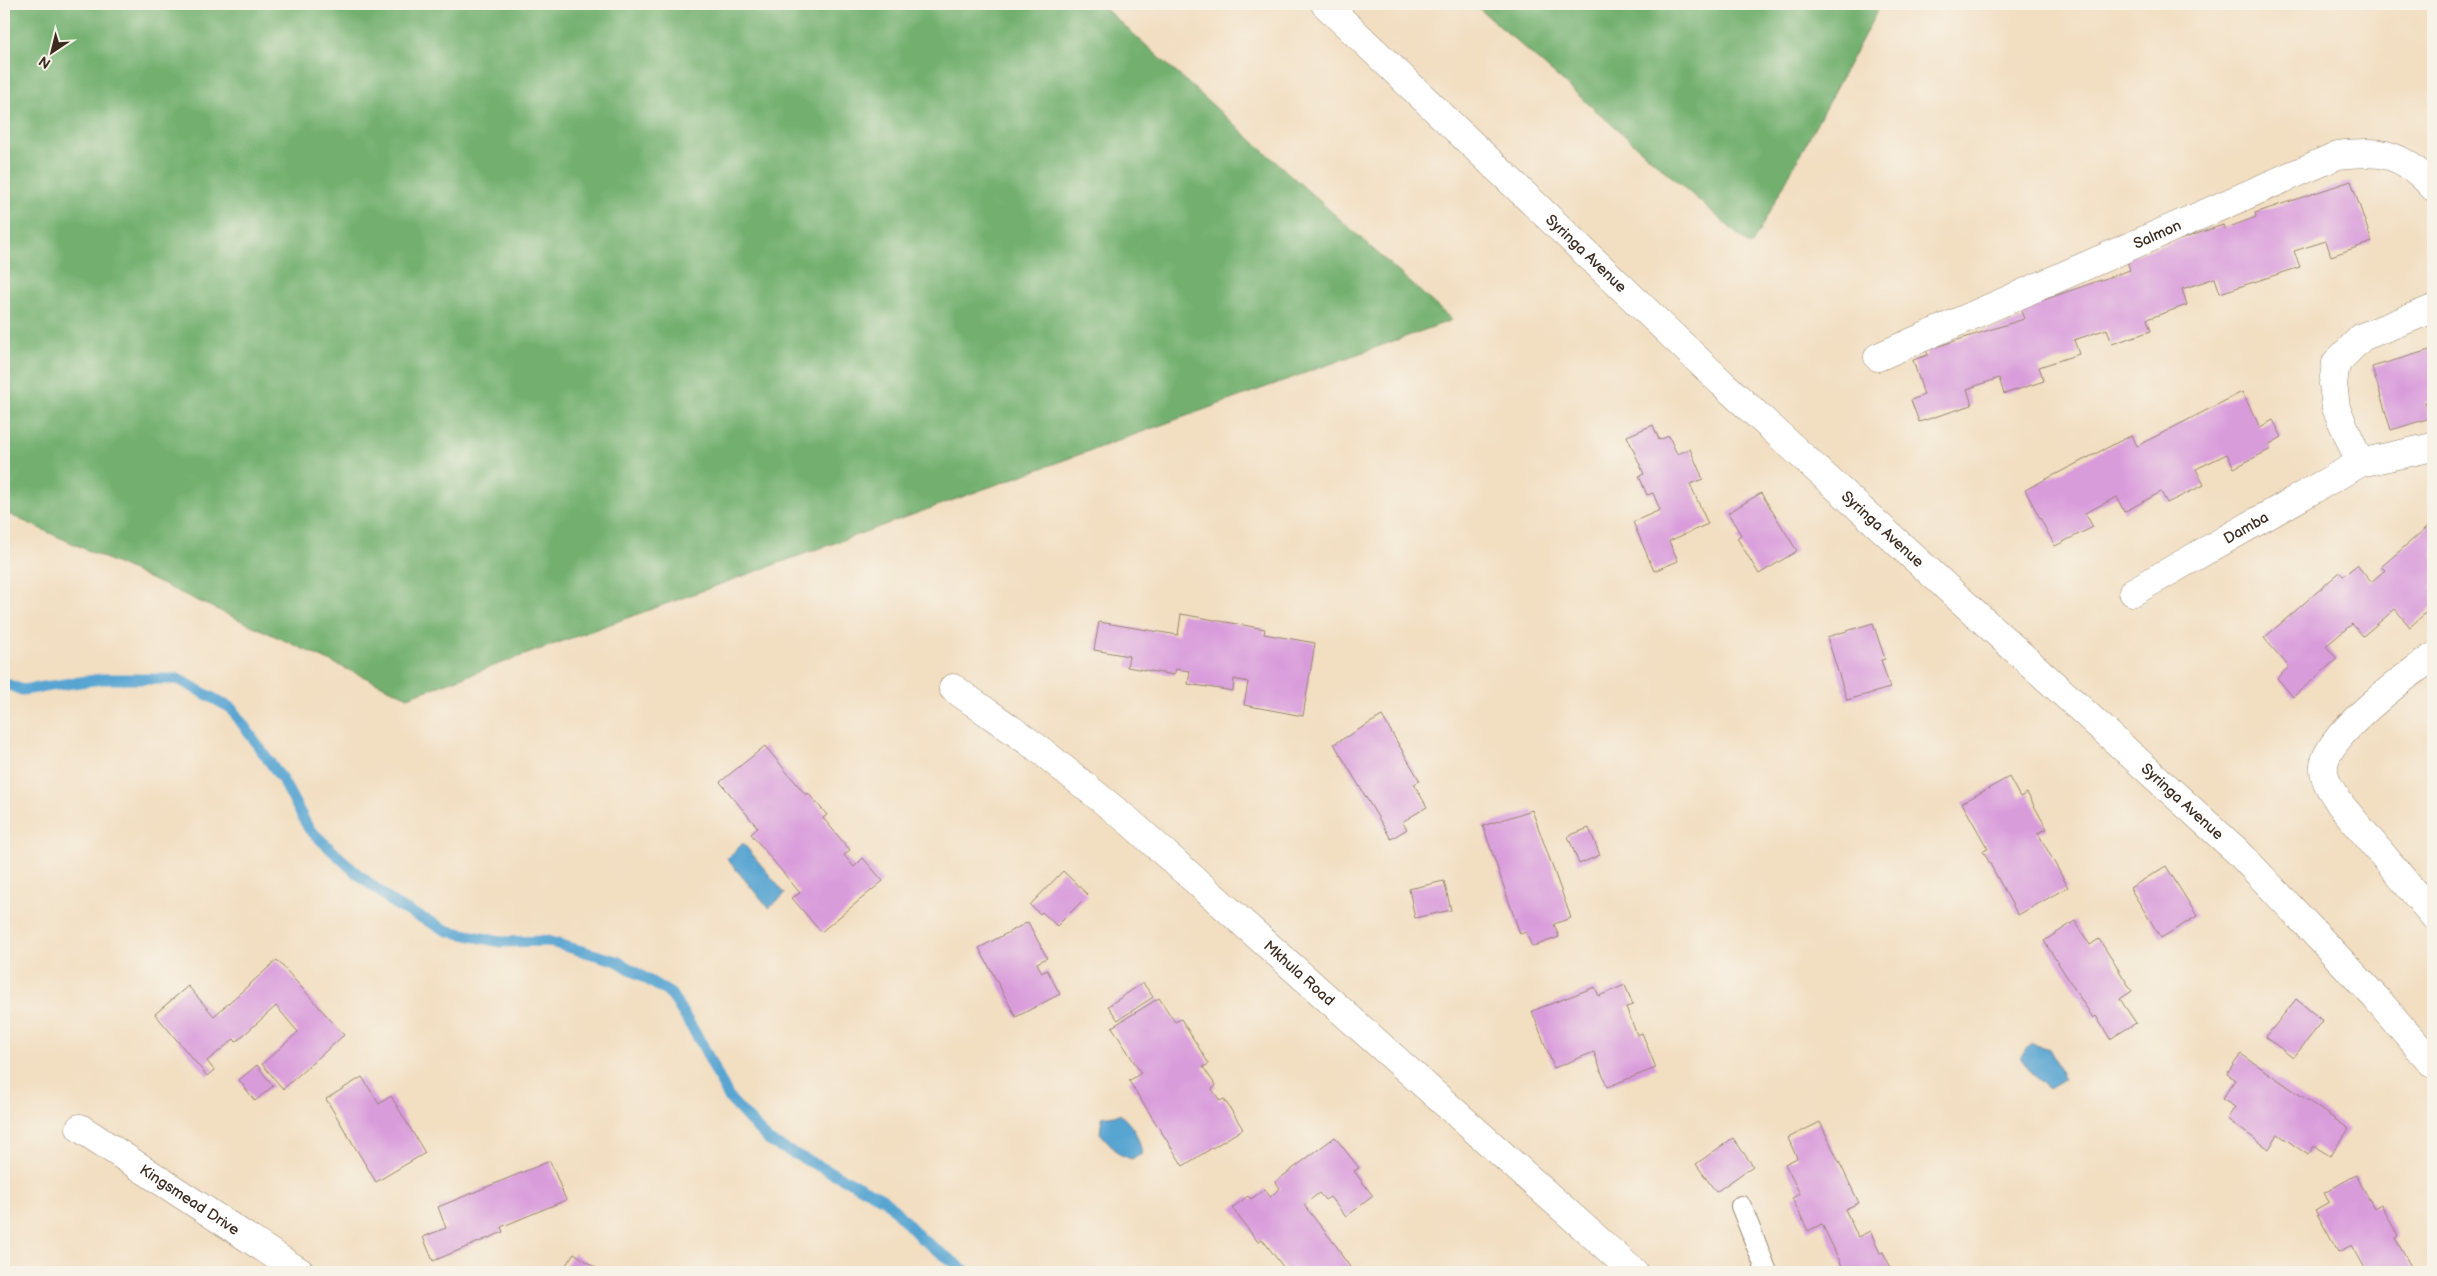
<svg xmlns="http://www.w3.org/2000/svg" width="2437" height="1276" viewBox="0 0 2437 1276" font-family="'Balsamiq Sans',sans-serif">
  <style>
    .forest { fill: #73b070; stroke: #576d47 }
    .water { fill: #59a5d2; stroke: #4a6878 }
    .lines { fill: none; stroke-linecap: round; stroke-linejoin: round }
    .stream { stroke: #59a5d2; stroke-width: 11 }
    .building { fill: #d99cdb }
    .service-casing { stroke: #968470; stroke-width: 22 }
    .minor-casing { stroke: #968470; stroke-width: 29 }
    .tertiary-casing { stroke: #968470; stroke-width: 29 }
    .service { stroke: #fff; stroke-width: 20 }
    .minor { stroke: #fff; stroke-width: 28 }
    .tertiary { stroke: #fff; stroke-width: 28 }
    .labels { text-anchor: middle; dominant-baseline: central; stroke-width: 5; stroke-linejoin: round; paint-order: stroke }
    .street-label { font-size: 15px; fill: #3b2a1e; stroke: #f7f3e8 }
  </style>
  <rect width="100%" height="100%" fill="#f7f3e8"/>
  <filter id="ink" filterUnits="userSpaceOnUse"><feTurbulence type="fractalNoise" baseFrequency=".02" numOctaves="2"/><feDisplacementMap in="SourceGraphic" scale="10" xChannelSelector="R" yChannelSelector="G"/><feConvolveMatrix kernelMatrix="1 2 1 2 8 2 1 2 1" color-interpolation-filters="sRGB"/></filter>
  <filter id="wash" filterUnits="userSpaceOnUse"><feTurbulence type="fractalNoise" baseFrequency=".0096" numOctaves="4" result="noise"/><feDisplacementMap in="SourceGraphic" scale="20" xChannelSelector="R" yChannelSelector="G"/><feGaussianBlur stdDeviation="1.12" result="paint"/><feColorMatrix in="noise" values="0 0 0 0 0 0 0 0 0 0 0 0 0 0 0 0 0 1.4 0 .05"/><feComposite in="paint" operator="in"/></filter>
  <g filter="url(#wash)">
    <rect width="100%" height="100%" fill="#f2dec1"/>
    <g class="forest">
      <path d="M4 4H1100L1452 320 408 697 4 512Z"/>
      <path d="M1474 4H1881L1751 246Z"/>
    </g>
    <g class="water">
      <path d="M743 843 785 894 769 908 727 859Z"/>
      <path d="M2032 1044 2050 1049 2064 1080 2049 1089 2033 1075 2020 1057Z"/>
      <path d="M1120 1114C1133 1126 1139 1136 1142 1154L1131 1159 1119 1154 1100 1133 1102 1117Z"/>
    </g>
    <g class="lines">
      <path class="stream" d="M4 683 22 690 102 679H178L231 708 282 779 309 829 353 870 396 905 448 931 501 942 547 941 617 961 671 994 702 1044 729 1098 769 1141 884 1199 922 1239 967 1272"/>
    </g>
    <g id="blocks">
      <g class="building">
        <path d="M2351 181 2372 242 2331 256 2326 241 2294 251 2300 267 2220 293 2215 278 2182 289 2187 305 2147 319 2151 331 2112 344 2107 329 2074 340 2079 354 2039 367 2044 381 2004 394 1999 378 1967 389 1972 405 1919 422 1911 400 1924 395 1913 360 1928 355 1926 350 2024 319 2020 308 2130 270 2126 258 2223 225 2224 229 2256 217 2255 213Z"/>
        <path d="M2433 349V399L2425 402 2430 418 2391 430 2372 367Z"/>
        <path d="M2242 392 2260 427 2273 420 2282 437 2268 445 2271 449 2234 468 2227 454 2196 469 2204 485 2167 503 2161 492 2124 512 2117 497 2085 513 2093 527 2055 546 2025 490 2132 435 2137 446Z"/>
        <path d="M1653 425 1659 440 1669 436 1677 454 1690 449 1703 479 1690 484 1708 524 1669 541 1678 561 1654 571 1633 522 1660 510 1653 493 1647 495 1639 476 1644 474 1627 436Z"/>
        <path d="M1761 493 1797 551 1759 574 1737 538 1741 535 1728 513Z"/>
        <path d="M2433 522V585L2431 587 2433 590V606L2410 627 2395 609 2363 636 2352 624 2326 646 2337 659 2293 697 2277 678 2289 667 2264 638 2340 572 2343 576 2357 565 2371 582 2385 570 2381 567Z"/>
        <path d="M1181 614 1265 629 1264 634 1315 643 1303 716 1244 705 1248 682 1234 679 1233 691 1188 684 1190 671 1176 669 1174 675 1127 667 1129 656 1094 650 1099 622 1178 635Z"/>
        <path d="M1873 623 1885 659 1881 660 1890 688 1847 700 1827 637Z"/>
        <path d="M1382 716 1420 781 1414 784 1427 807 1402 822 1407 829 1391 839 1334 744Z"/>
        <path d="M765 746 806 795 808 793 827 815 823 818 850 850 844 855 854 867 863 858 883 881 821 932 792 898 800 893 751 834 758 828 720 782Z"/>
        <path d="M2009 777 2020 797 2027 793 2047 829 2038 833 2068 887 2018 915 1983 851 1988 849 1962 803Z"/>
        <path d="M1532 810 1571 918 1554 924 1559 937 1532 947 1526 932 1520 934 1483 826Z"/>
        <path d="M1589 828 1600 855 1579 864 1568 836Z"/>
        <path d="M2166 866 2197 916 2161 938 2130 888Z"/>
        <path d="M1063 871 1088 895 1057 926 1042 912 1040 914 1030 905Z"/>
        <path d="M1444 881 1451 910 1415 918 1409 889Z"/>
        <path d="M2075 921 2090 945 2099 939 2132 991 2120 999 2136 1023 2110 1039 2096 1016 2093 1018 2044 941Z"/>
        <path d="M1028 922 1047 958 1037 963 1042 973 1047 970 1060 994 1016 1017 979 948Z"/>
        <path d="M277 960 344 1035 283 1089 262 1064 298 1032 276 1006 236 1042 234 1039 207 1061 214 1070 207 1076 155 1014 188 986 214 1016Z"/>
        <path d="M1143 983 1153 997 1118 1020 1108 1006Z"/>
        <path d="M1625 985 1633 1005 1626 1007 1637 1035 1642 1033 1656 1068 1607 1087 1594 1052 1554 1068 1532 1011 1595 987 1599 996Z"/>
        <path d="M1159 998 1175 1022 1181 1019 1209 1064 1203 1067 1216 1086 1212 1089 1220 1101 1224 1099 1243 1129 1183 1166 1129 1081 1141 1073 1112 1027Z"/>
        <path d="M2296 999 2323 1021 2293 1058 2266 1037Z"/>
        <path d="M2241 1054 2349 1129 2330 1156 2314 1146 2308 1155 2278 1134 2269 1149 2227 1119 2235 1107 2222 1099 2235 1080 2227 1074Z"/>
        <path d="M257 1065 273 1086 255 1101 239 1080Z"/>
        <path d="M362 1077 379 1104 391 1096 425 1153 376 1182 326 1099Z"/>
        <path d="M1820 1122 1859 1203 1845 1209 1858 1237 1870 1231 1880 1253 1883 1252 1893 1272H1833L1843 1268 1822 1224 1808 1231 1792 1198 1800 1194 1785 1164 1797 1158 1788 1138Z"/>
        <path d="M1335 1137 1359 1168 1354 1171 1373 1196 1346 1217 1330 1197 1325 1200 1319 1193 1304 1205 1341 1252 1340 1253 1350 1267 1344 1272H1287L1262 1239 1258 1242 1232 1208 1248 1196 1251 1199 1265 1189 1270 1197 1280 1188 1275 1182Z"/>
        <path d="M1733 1138 1753 1166 1716 1192 1696 1164Z"/>
        <path d="M550 1161 566 1200 501 1227 503 1232 433 1261 423 1237 446 1228 438 1207Z"/>
        <path d="M2356 1175 2374 1208 2381 1204 2398 1236 2395 1238 2414 1272H2367L2352 1245 2338 1252 2315 1210 2329 1202 2324 1193Z"/>
        <path d="M574 1253 602 1272H561Z"/>
        <path d="M553 1267 561 1272H544L546 1269 550 1271Z"/>
      </g>
    </g>
  </g>
  <g filter="url(#ink)">
    <use href="#blocks" fill-opacity="0" stroke="#968470" stroke-width="1"/>
    <g class="lines">
      <g class="service-casing">
        <path id="service" d="M1741 1206 1767 1272"/>
      </g>
      <g class="minor-casing">
        <g id="minor">
          <path d="M2433 309 2362 337 2336 363 2333 384 2336 408 2360 463 2433 447"/>
          <path id="s1" d="M1878 357 2338 155C2382 150 2402 153 2433 187"/>
          <path id="s2" d="M2133 592 2360 463"/>
          <path d="M2433 657C2408 674 2325 736 2324 766 2323 781 2333 792 2340 804L2433 915"/>
          <path id="s3" d="M953 688 1039 749 1131 823 1634 1272"/>
          <path id="s4" d="M80 1128 300 1272"/>
        </g>
      </g>
      <g class="tertiary-casing">
        <g id="tertiary">
          <path id="s5" d="M1325 4 1723 384 2238 852 2376 998 2433 1064"/>
        </g>
      </g>
      <use href="#service" class="service"/>
      <use href="#minor" class="minor"/>
      <use href="#tertiary" class="tertiary"/>
    </g>
  </g>
  <g class="labels">
    <g class="street-label">
      <text stroke="none"><textPath href="#s1" startOffset="305">Salmon</textPath></text>
      <text stroke="none"><textPath href="#s5" startOffset="361">Syringa Avenue</textPath></text>
      <text stroke="none"><textPath href="#s2" startOffset="130">Damba</textPath></text>
      <text stroke="none"><textPath href="#s5" startOffset="766">Syringa Avenue</textPath></text>
      <text stroke="none"><textPath href="#s5" startOffset="1171">Syringa Avenue</textPath></text>
      <text stroke="none"><textPath href="#s3" startOffset="449">Mkhula Road</textPath></text>
      <text stroke="none"><textPath href="#s4" startOffset="131">Kingsmead Drive</textPath></text>
    </g>
  </g>
  <rect width="2437" height="1276" fill="none" stroke="#f7f3e8" stroke-width="20"/>
  <g transform="translate(52 52) rotate(215)" stroke="#f7f3e8" stroke-width="4" paint-order="stroke">
  <path d="M0-4L9 19L0 12L-9 19Z" fill="#3b2a1e"/>
  <text y="-8" font-size="14" font-weight="bold" text-anchor="middle" fill="#3b2a1e">N</text>
  </g>
</svg>
